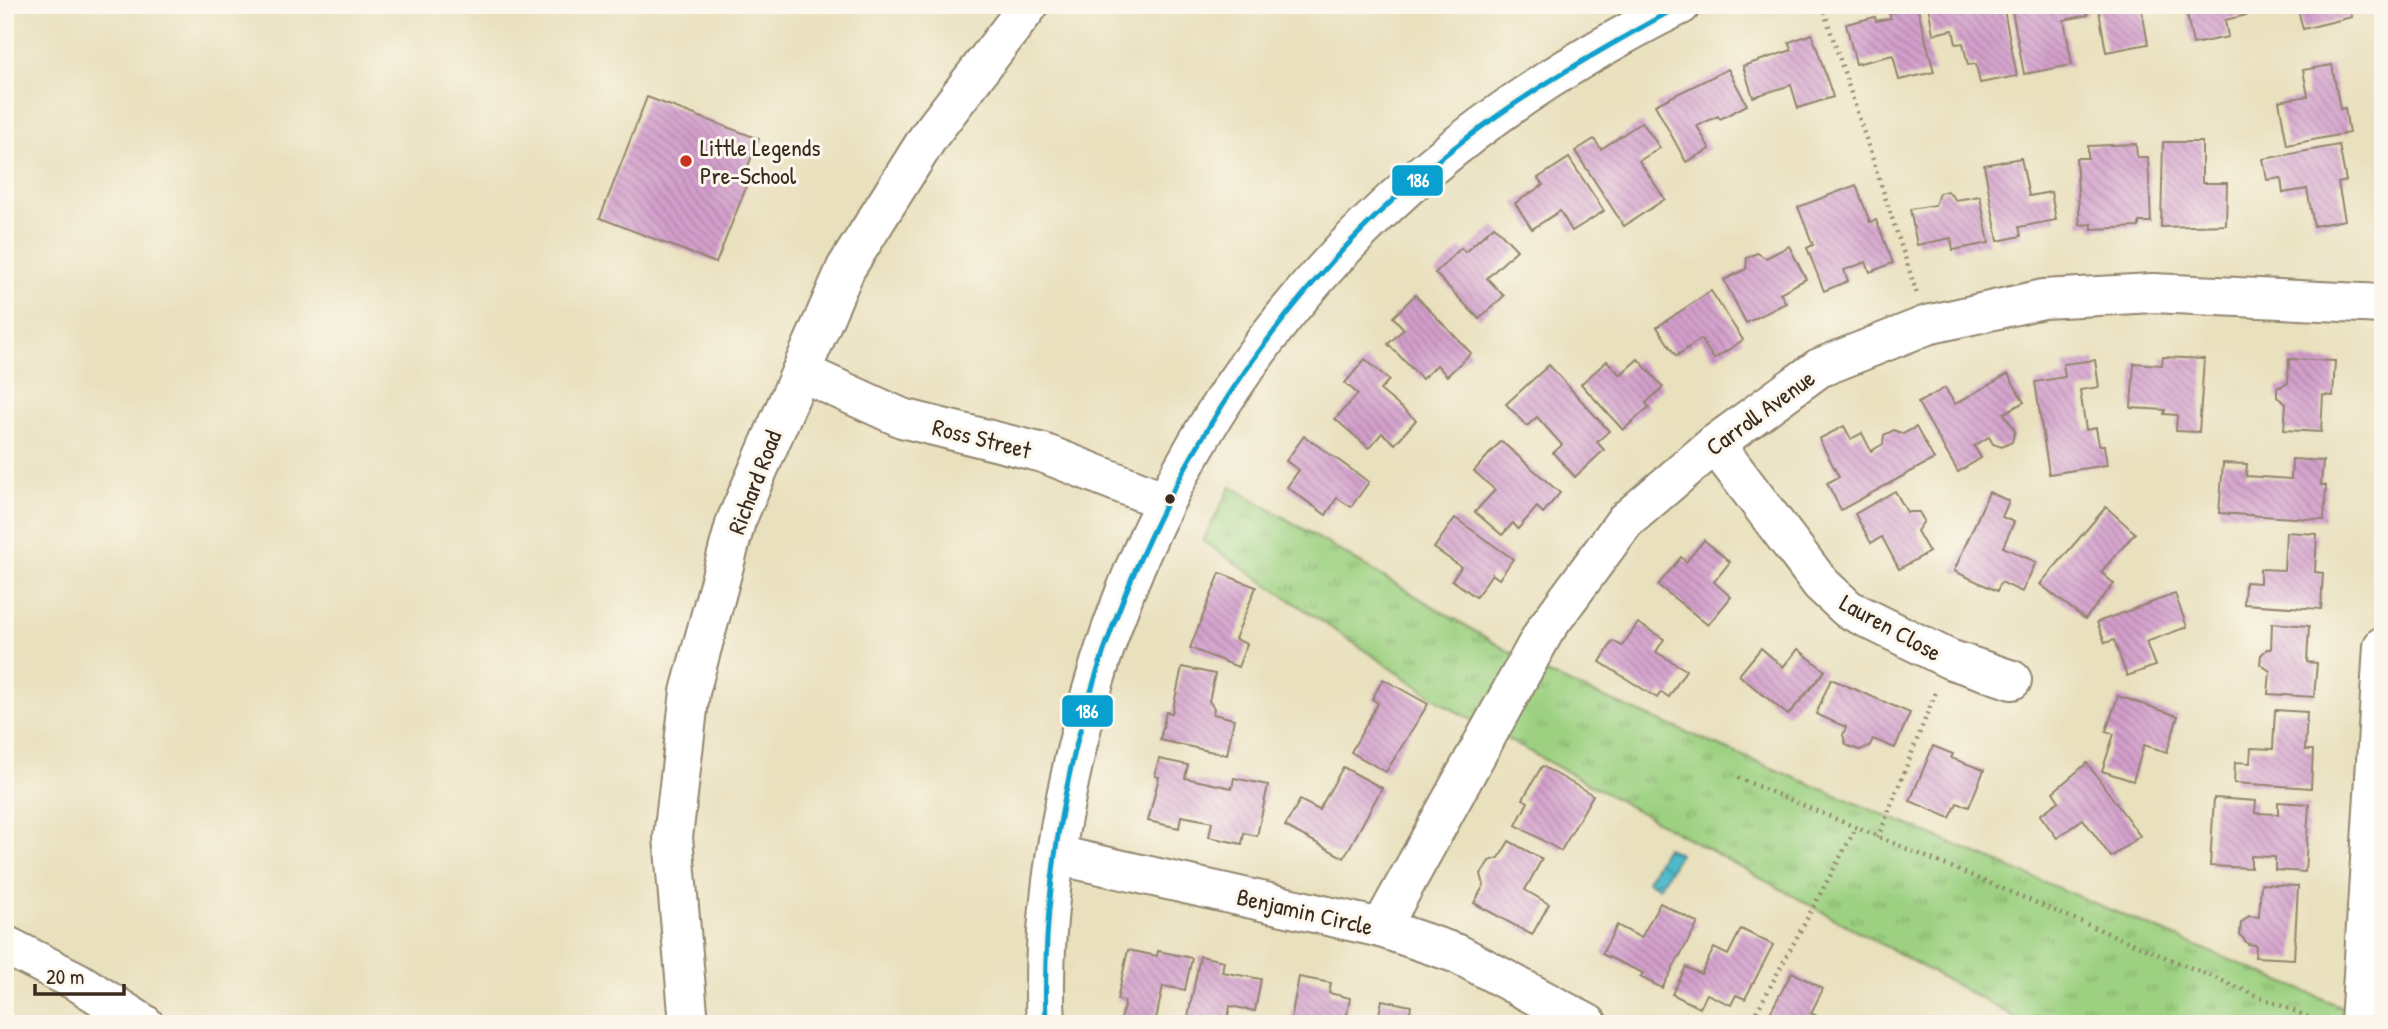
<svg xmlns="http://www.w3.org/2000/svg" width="2388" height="1029" viewBox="0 0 2388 1029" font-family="'Patrick Hand',sans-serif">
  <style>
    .grass { fill: url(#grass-tufts); stroke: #6c7e50; stroke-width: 2 }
    .water { fill: url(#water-waves); stroke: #457275; stroke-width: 2 }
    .building { fill: url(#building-back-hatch) }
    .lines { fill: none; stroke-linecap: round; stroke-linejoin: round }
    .minor-casing { stroke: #92856e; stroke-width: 42 }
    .major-casing { stroke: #92856e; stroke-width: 42 }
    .path { stroke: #92856e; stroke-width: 4.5; stroke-dasharray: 2 5; stroke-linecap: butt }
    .minor { stroke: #fff; stroke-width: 38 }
    .major { stroke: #fff; stroke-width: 38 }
    .bus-1-casing { stroke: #fbf7ec; stroke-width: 10 }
    .bus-1 { stroke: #09a0d0; stroke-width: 5 }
    .poi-dot { fill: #c8321e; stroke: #fbf7ec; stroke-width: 2.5 }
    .bus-dot { fill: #3b2a1e; stroke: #fbf7ec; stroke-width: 2.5 }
    .labels { text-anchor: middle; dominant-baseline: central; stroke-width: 6; stroke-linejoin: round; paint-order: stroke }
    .poi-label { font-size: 24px; fill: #3b2a1e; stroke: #fbf7ec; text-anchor: start }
    .street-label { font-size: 24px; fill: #3b2a1e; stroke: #fbf7ec }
    .line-badge { stroke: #fbf7ec; stroke-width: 2.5 }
    .badge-label { font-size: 19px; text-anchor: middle; font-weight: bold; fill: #fff }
  </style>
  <defs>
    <pattern id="grass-tufts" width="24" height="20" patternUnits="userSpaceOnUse" patternTransform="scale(1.75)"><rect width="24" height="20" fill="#9dd181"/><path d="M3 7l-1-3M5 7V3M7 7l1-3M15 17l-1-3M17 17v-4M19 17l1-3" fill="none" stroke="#81aa69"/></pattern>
    <pattern id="water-waves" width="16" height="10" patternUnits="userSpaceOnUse" patternTransform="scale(1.75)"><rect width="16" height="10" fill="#4fbacc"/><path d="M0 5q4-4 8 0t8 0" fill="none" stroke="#4397a5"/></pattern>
    <pattern id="building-back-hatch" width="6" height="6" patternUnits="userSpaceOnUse" patternTransform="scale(1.75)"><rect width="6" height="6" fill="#d39fcc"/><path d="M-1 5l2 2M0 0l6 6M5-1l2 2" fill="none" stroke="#ac82a5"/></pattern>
  </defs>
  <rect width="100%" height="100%" fill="#fbf7ec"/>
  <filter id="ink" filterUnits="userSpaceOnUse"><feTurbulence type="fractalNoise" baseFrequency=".0143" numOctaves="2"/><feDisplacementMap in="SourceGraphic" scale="14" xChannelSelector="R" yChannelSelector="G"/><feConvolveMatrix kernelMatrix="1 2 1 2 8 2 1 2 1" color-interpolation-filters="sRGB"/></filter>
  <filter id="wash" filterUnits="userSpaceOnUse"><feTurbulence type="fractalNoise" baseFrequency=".00686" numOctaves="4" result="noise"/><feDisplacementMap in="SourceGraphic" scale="28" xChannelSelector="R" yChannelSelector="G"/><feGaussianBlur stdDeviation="1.57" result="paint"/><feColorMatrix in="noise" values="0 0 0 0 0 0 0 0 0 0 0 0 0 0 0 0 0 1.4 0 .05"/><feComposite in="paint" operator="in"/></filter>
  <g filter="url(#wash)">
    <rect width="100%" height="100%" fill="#e9e0bd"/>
    <path class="grass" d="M1231 486 1545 673 2383 1024H2027L1450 708 1203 541Z"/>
    <path class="water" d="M1666 847 1679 854 1659 888 1647 881Z"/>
    <g id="blocks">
      <g class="building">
        <path d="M1917 5 1934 72 1899 80 1893 55 1856 64 1846 24 1875 17 1876 21 1891 18 1889 13Z"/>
        <path d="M1928 5H1959V9L1973 5H2003L2017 76 1980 83 1976 64 1968 65 1963 43 1956 44 1953 30 1933 34Z"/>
        <path d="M2011 5H2086L2088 15 2064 20 2072 65 2024 74Z"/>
        <path d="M2098 5H2141L2148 44 2106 52Z"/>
        <path d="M2185 5H2245L2247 15 2225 20 2228 37 2193 44Z"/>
        <path d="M2349 5 2352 17 2303 29 2297 6Z"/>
        <path d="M1812 34 1833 97 1798 108 1791 85 1753 97 1743 66 1792 50 1789 42Z"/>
        <path d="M2332 65 2340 109 2345 108 2349 133 2287 145 2279 101 2308 96 2303 70Z"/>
        <path d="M1728 69 1747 105 1720 119 1718 116 1697 126 1710 149 1686 162 1655 105Z"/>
        <path d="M647 97 759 139 741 183 747 185 716 263 600 218Z"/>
        <path d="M1642 122 1660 148 1639 161 1665 199 1624 226 1575 151 1594 139 1601 149Z"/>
        <path d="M2163 142H2202V183H2227L2226 225 2161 227Z"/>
        <path d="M2136 144 2137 157H2148L2151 222H2139V227L2092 229V224L2080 225 2076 158H2088V146Z"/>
        <path d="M2339 145 2346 181 2338 183 2345 220 2314 226 2307 189 2283 193 2281 178 2267 180 2263 159Z"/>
        <path d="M1569 158 1604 211 1572 231 1560 211 1532 229 1515 203 1543 185 1538 178Z"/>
        <path d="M2021 158 2029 196 2051 192 2056 220 2019 227 2021 236 1998 241 1984 165Z"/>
        <path d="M1856 185 1870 222 1876 220 1893 263 1870 272 1866 262 1844 270 1848 281 1824 291 1807 248 1813 245 1798 207Z"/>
        <path d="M1947 191 1956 200 1980 196 1989 243 1953 250 1951 238 1917 245 1910 209 1935 205 1939 193Z"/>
        <path d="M1494 226 1517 250 1487 278 1504 296 1479 319 1435 273 1461 248 1465 252Z"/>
        <path d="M1789 246 1806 279 1780 293 1786 303 1746 323 1724 280 1746 269 1747 258 1757 253 1766 258Z"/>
        <path d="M1711 291 1743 340 1714 359 1701 339 1676 356 1657 327Z"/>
        <path d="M1415 295 1471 353 1447 376 1437 365 1422 379 1388 344 1404 329 1393 317Z"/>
        <path d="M2163 357 2204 359 2199 432 2176 431 2177 415 2164 414 2165 410 2131 408 2134 363 2162 365Z"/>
        <path d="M1365 359 1389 380 1380 390 1416 420 1395 444 1382 433 1369 448 1335 419 1358 394 1345 383Z"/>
        <path d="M1638 359 1663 387 1646 403 1649 407 1623 430 1581 384 1607 361 1620 375Z"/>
        <path d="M2289 359 2335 361 2333 396 2323 395 2321 432 2284 430 2286 404 2277 397V388L2288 383Z"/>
        <path d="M2095 360 2099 387 2080 390 2086 430 2096 428 2099 445H2104L2107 465 2049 474 2035 382 2065 377 2063 364Z"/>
        <path d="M1549 365 1609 431 1597 442 1604 450 1575 477 1553 453 1562 445 1537 417 1527 426 1506 404Z"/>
        <path d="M2008 374 2024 402 2004 413 2015 431 2012 442 2002 447 1993 444 1989 437 1974 446 1981 458 1958 472 1918 403 1945 388 1955 404Z"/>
        <path d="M1844 426 1851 439 1862 433 1871 451 1883 444 1884 435 1894 430 1903 434 1916 427 1934 459 1841 510 1827 483 1839 477 1819 439Z"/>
        <path d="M1304 436 1369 482 1351 507 1337 498 1326 515 1287 487 1299 470 1286 461Z"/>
        <path d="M1501 441 1560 493 1543 513 1537 507 1518 529 1513 523 1502 535 1475 512 1495 490 1474 471Z"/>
        <path d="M2292 459 2323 461 2321 485H2326L2324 520 2219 513 2223 463 2247 464 2246 476 2291 479Z"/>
        <path d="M1895 491 1907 512H1919L1924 521 1917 531 1929 552 1899 569 1882 537 1871 543 1855 514Z"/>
        <path d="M1989 492 2009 501 2002 517 2014 522 2003 547 2036 562 2022 592 2001 582 1997 591 1954 571Z"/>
        <path d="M2106 507 2135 533 2101 572 2114 584 2085 619 2040 584Z"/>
        <path d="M1455 518 1513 559 1499 579 1492 574 1476 597 1452 580 1461 567 1434 548Z"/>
        <path d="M2286 532 2317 534 2315 572 2323 573 2321 609 2244 604 2245 582 2260 583V569L2284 570Z"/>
        <path d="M1704 540 1730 562 1714 582 1731 597 1708 625 1658 585 1681 557 1686 562Z"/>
        <path d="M1220 573 1256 587 1235 639 1247 644 1238 667 1190 648Z"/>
        <path d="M2175 594 2187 627 2146 642 2155 666 2127 676 2114 640 2105 643 2097 622Z"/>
        <path d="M1638 623 1664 639 1656 652 1686 670 1669 697 1661 692 1657 698 1600 662 1613 641 1622 646Z"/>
        <path d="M2272 623 2309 626 2307 662 2317 663 2314 697 2268 694 2270 671 2260 664 2261 655 2267 649H2271Z"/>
        <path d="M1761 648 1783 667 1798 649 1825 671 1788 715 1739 675Z"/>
        <path d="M1182 667 1215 674 1209 701 1214 708 1213 714 1234 719 1227 755 1160 740 1166 712 1172 713Z"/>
        <path d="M1383 679 1428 704 1386 772 1351 752 1378 703 1372 699Z"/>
        <path d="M1831 679 1910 713 1895 748 1873 739 1869 747 1859 750 1846 745 1843 735 1846 727 1816 714Z"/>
        <path d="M2118 696 2178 716 2167 752 2144 745 2133 781 2102 771 2114 734 2106 731Z"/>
        <path d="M2275 710 2307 712 2305 750H2313L2311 788 2234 783 2235 762 2250 763 2251 748 2273 749Z"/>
        <path d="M1933 746 1953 754 1951 758 1984 770 1969 807 1957 803 1950 818 1910 801Z"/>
        <path d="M1159 759 1188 765 1185 778 1232 788 1234 778 1268 785 1257 836 1244 833 1242 844 1209 837 1212 822 1208 821 1181 816 1179 828 1148 821 1159 777 1155 776Z"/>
        <path d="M2087 763 2140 836 2111 857 2083 819 2057 838 2040 815 2059 801 2053 792Z"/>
        <path d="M1542 766 1593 795 1561 851 1516 825 1528 802 1523 799Z"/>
        <path d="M1343 767 1382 788 1344 858 1285 826 1300 800 1319 810Z"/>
        <path d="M2214 798 2256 801 2255 813 2278 814V802L2309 804 2305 872 2275 870V857L2251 856V868L2210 866Z"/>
        <path d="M1509 841 1542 859 1525 890 1549 904 1532 935 1474 903 1484 885 1481 874 1489 861 1499 858Z"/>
        <path d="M2261 884 2298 886 2294 959 2255 957 2256 945 2248 944 2240 935 2241 923 2249 916 2259 917Z"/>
        <path d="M1660 903 1698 923 1662 988 1640 977 1643 973 1602 954 1617 925 1641 938Z"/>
        <path d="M1741 929 1773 945 1745 999 1736 995 1731 1005 1707 994 1700 1008 1672 994 1686 967 1701 974 1714 948 1728 955Z"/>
        <path d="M1128 950 1157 956 1158 951 1192 958 1185 990 1163 986 1155 1024H1120L1125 1001 1117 1000Z"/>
        <path d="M1200 956 1224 961 1222 972 1261 979 1255 1011 1230 1006 1227 1024 1187 1022Z"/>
        <path d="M1792 972 1823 989 1811 1013 1831 1024H1764Z"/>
        <path d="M1299 977 1331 983 1329 993 1350 998 1345 1024H1290Z"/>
        <path d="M1382 1000 1411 1006 1408 1024H1377Z"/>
      </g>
    </g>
  </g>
  <g filter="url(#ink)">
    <use href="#blocks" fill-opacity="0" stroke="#92856e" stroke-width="2"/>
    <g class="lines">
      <g class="minor-casing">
        <g id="minor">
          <path d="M801 372 902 418 1043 453 1165 501"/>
          <path d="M1715 444 1821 584 1848 609 1949 659 2012 680"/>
          <path d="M1056 855 1381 928 1458 954 1588 1024"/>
          <path d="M1381 928 1545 630 1625 521 1715 444 1819 368 1927 325 2043 299 2153 293 2383 304"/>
          <path d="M5 945 78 982 144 1024"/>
          <path d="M689 1024 673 837 690 692 736 521 846 268 929 136 1029 5"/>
          <path d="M2360 1024 2383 646"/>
        </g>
      </g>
      <g class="major-casing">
        <path id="major" d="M1046 1024C1041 938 1054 848 1073 764 1150 417 1364 161 1681 5"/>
      </g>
      <g class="path">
        <path d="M1822 5 1917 294"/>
        <path d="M1738 778 2325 1024"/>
        <path d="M1878 838 1937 689"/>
        <path d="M1750 1024 1856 828"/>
      </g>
      <use href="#minor" class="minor"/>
      <use href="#major" class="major"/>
      <g class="bus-1-casing">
        <path id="bus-1" d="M1046 1024C1035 692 1200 341 1464 140 1532 88 1606 47 1681 5"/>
      </g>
      <use href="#bus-1" class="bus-1"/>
    </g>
  </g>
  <circle class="poi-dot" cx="686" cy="161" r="7"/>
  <circle class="bus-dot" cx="1170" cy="499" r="6"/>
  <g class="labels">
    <g class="poi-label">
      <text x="700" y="147">Little Legends<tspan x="700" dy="28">Pre-School</tspan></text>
    </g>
    <g class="street-label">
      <text transform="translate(1760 412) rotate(-36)">Carroll Avenue</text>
      <text transform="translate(982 438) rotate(14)">Ross Street</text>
      <text transform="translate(754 482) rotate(-69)">Richard Road</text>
      <text transform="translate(1891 627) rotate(29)">Lauren Close</text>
      <text transform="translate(1305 911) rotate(13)">Benjamin Circle</text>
    </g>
  </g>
  <g class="line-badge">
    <rect x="1391" y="164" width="53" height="33" rx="7" fill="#09a0d0"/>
    <rect x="1061" y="694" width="53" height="34" rx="7" fill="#09a0d0"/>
  </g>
  <g class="badge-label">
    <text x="1418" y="187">186</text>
    <text x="1087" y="718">186</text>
  </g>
  <rect width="2388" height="1029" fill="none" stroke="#fbf7ec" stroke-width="28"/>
  <path d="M35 984v10h89v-10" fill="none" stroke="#3b2a1e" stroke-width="3.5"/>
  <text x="46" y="984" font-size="21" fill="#3b2a1e" stroke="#fbf7ec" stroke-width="5" paint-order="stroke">20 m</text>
</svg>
